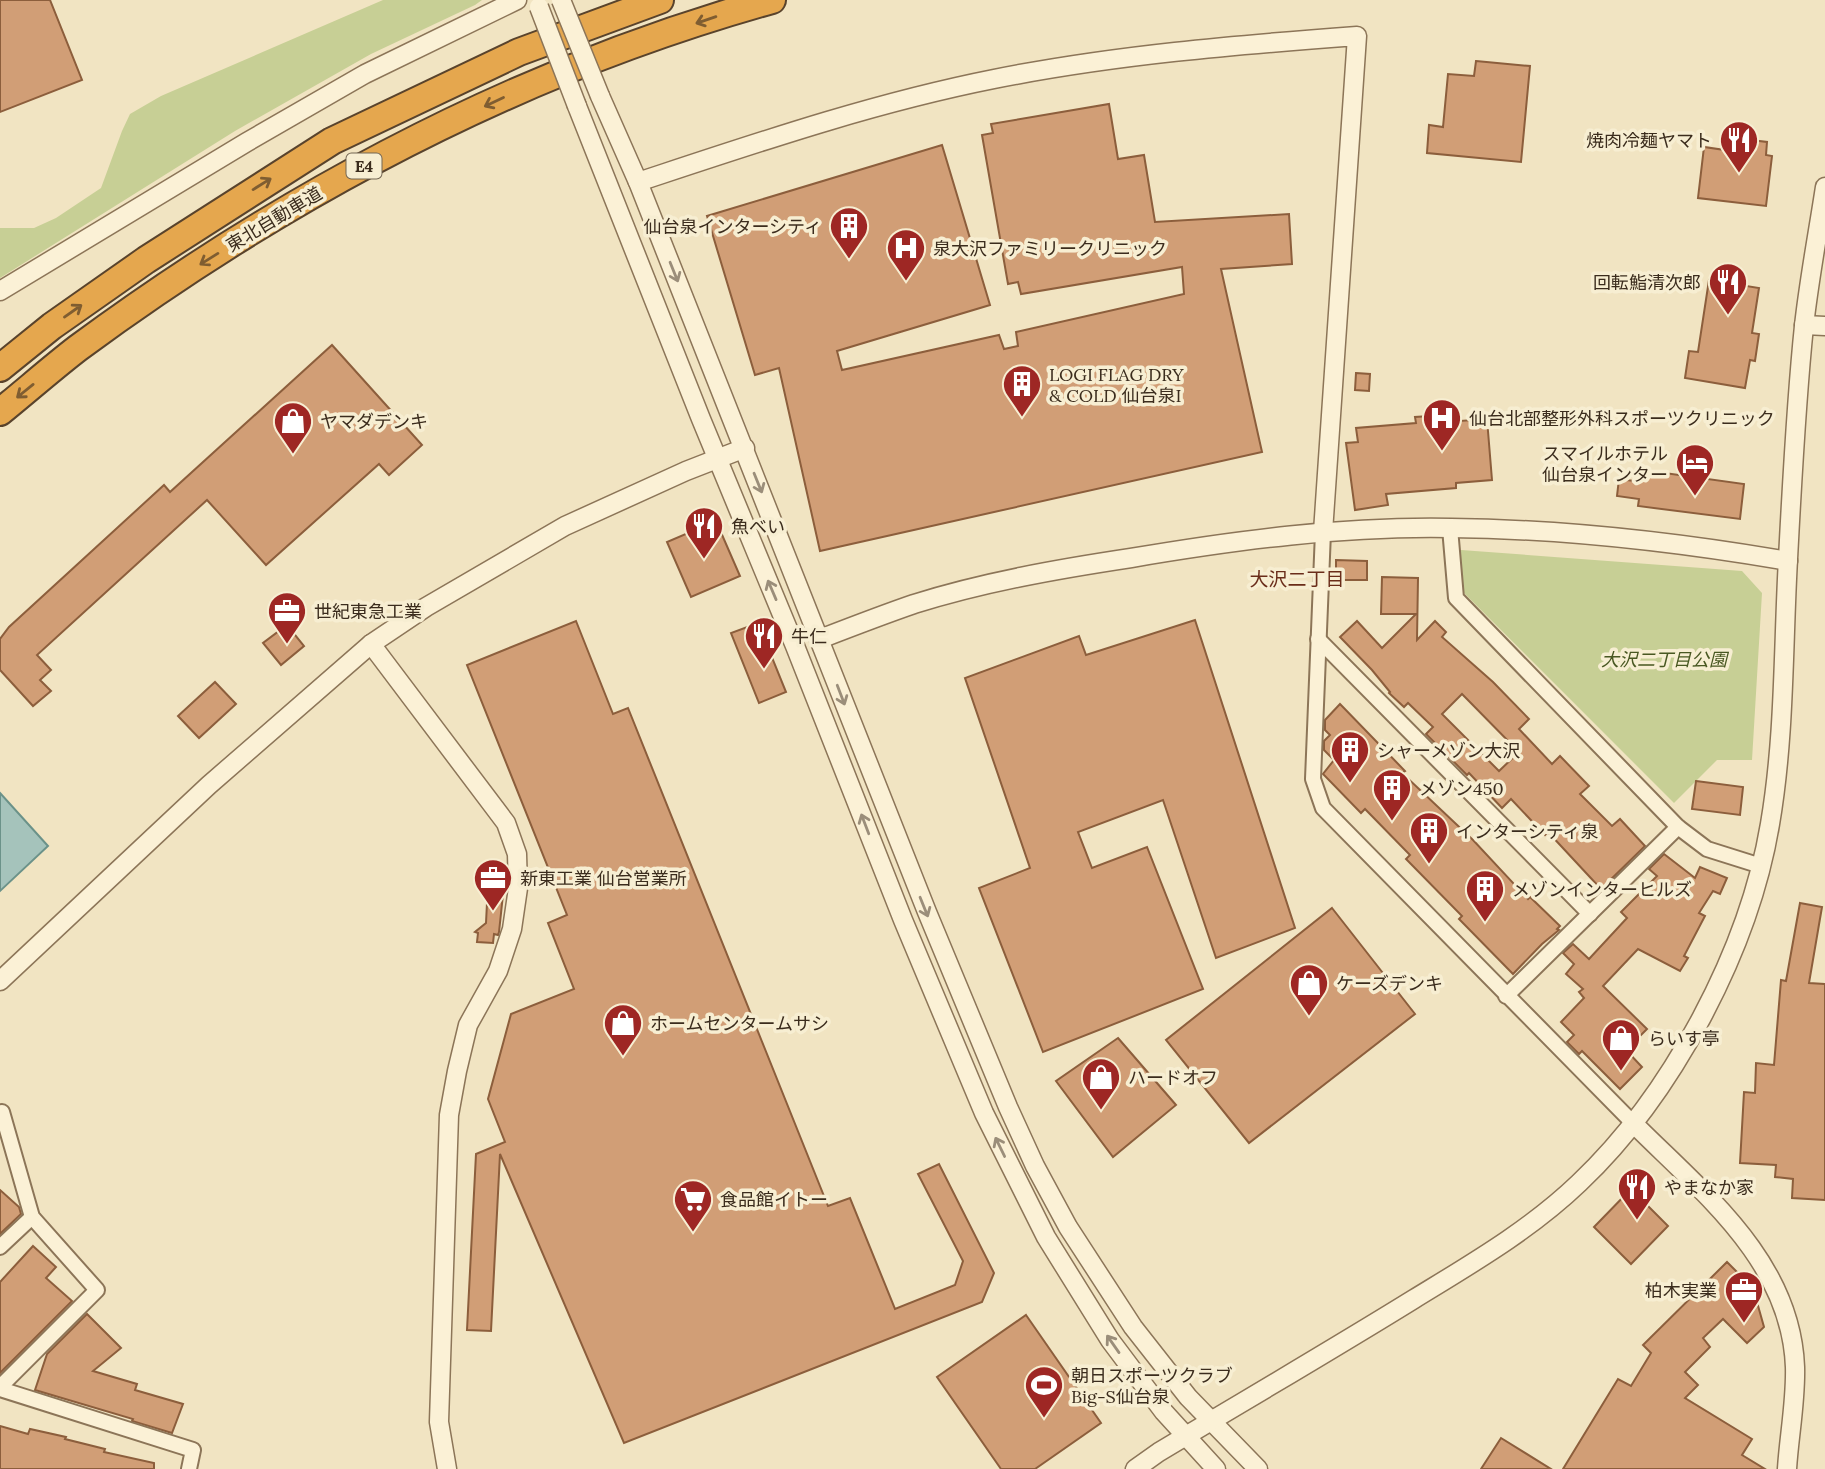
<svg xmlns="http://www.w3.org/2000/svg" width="1825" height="1469" viewBox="0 0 1825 1469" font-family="Lora,'Noto Sans JP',serif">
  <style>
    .green { fill: #c7cf95 }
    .water { fill: #a5c3bb; stroke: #6b9289; stroke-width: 2 }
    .building { fill: #d19e76; stroke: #8c5e3c; stroke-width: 2; fill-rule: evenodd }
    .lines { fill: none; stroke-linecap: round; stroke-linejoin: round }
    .minor-casing { stroke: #8c7558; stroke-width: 18 }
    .tertiary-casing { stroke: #8c7558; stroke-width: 21 }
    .motorway-casing { stroke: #59432c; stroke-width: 30 }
    .minor { stroke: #fbf1d6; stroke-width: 14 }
    .tertiary { stroke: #fbf1d6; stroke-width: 18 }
    .motorway { stroke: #e5a74e; stroke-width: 26 }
    .tertiary-bridge-casing { stroke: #8c7558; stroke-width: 21; stroke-linecap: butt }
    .tertiary-bridge { stroke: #fbf1d6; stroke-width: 18 }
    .oneway { stroke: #7f5d31 }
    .oneway2 { stroke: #9b8e7a }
    .labels { text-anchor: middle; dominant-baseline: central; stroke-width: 7; stroke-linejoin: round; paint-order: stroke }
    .shield { fill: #f7eed2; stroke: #736653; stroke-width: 2 }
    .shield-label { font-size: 16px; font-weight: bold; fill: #3b2c1d }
    .poi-label { font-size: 18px; fill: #3b2c1d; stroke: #f7eed2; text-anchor: start }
    .street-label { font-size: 18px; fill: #3b2c1d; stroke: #f7eed2 }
    .park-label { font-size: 18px; font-style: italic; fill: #495822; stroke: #f7eed2 }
    .neighbourhood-label { font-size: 19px; fill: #6a2d1a; stroke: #f7eed2 }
  </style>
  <rect width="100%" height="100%" fill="#f1e4c2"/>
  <g class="green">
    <path d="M383 0H482L475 5 371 54 235 131 0 278V228H34L56 218 101 188 122 131 130 114 161 96Z"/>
    <path d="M1461 550 1742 571 1762 593 1752 760H1717L1674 803 1460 589Z"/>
  </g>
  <path class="water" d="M0 793 48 846 0 891Z"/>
  <g class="building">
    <path d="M0 0H50L82 80 0 112Z"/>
    <path d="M1476 61 1530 66 1521 162 1427 153 1429 125 1443 127 1448 74 1474 76Z"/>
    <path d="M1109 104 1118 159 1144 155 1155 222 1289 214 1292 264 1221 269 1262 452 820 551 779 368 755 375 707 216 942 145 990 305 837 351 842 370 999 335 1004 349 1018 346 1016 332 1184 294 1182 267 1021 294 1018 282 1008 284 982 135 993 133 991 124Z"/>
    <path d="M1726 137 1767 142 1766 155 1772 156 1766 206 1698 198 1704 147 1725 150Z"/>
    <path d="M1709 280 1759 288 1752 333 1759 334 1755 361 1750 360 1745 388 1685 378 1689 351 1698 352Z"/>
    <path d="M332 345 422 445 389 475 379 464 266 565 207 500 37 655 51 670 40 680 51 691 33 706 0 670V639L9 627 164 485 170 492Z"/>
    <path d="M1356 373 1370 374 1369 391 1355 390Z"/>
    <path d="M1446 415V422L1487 419 1492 480 1456 483V488L1386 494 1388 505 1355 510 1346 443 1358 442 1356 428 1416 423 1415 417Z"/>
    <path d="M1643 470 1744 484 1740 519 1638 506 1639 499 1617 496 1619 479 1641 482Z"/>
    <path d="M716 521 740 576 691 597 667 542Z"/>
    <path d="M1336 560 1367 561V580H1336Z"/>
    <path d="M1382 577 1418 578 1417 640 1435 621 1446 632 1442 637 1493 682 1529 719 1519 729 1552 764 1560 756 1589 786 1580 794 1612 826 1620 819 1645 846 1601 889 1548 832 1545 835 1511 799 1502 808 1469 773 1467 775 1426 734 1433 727 1408 703 1404 707 1389 693 1390 692 1372 670 1340 637 1357 621 1382 648 1416 614H1381ZM1462 694 1519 752 1499 771 1442 714Z"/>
    <path d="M1195 620 1295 928 1216 958 1163 800 1078 832 1092 868 1147 847 1203 989 1043 1052 979 888 1030 868 965 678 1079 636 1086 655Z"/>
    <path d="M576 621 613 714 628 708 828 1206 850 1198 895 1309 955 1285 963 1261 918 1174 939 1164 994 1273 982 1302 624 1443 500 1154 491 1331 467 1330 476 1154 505 1142 488 1099 511 1014 574 989 548 923 567 915 467 665Z"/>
    <path d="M758 623 786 692 759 703 731 633Z"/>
    <path d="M287 625 304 646 281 665 263 643Z"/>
    <path d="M215 682 236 704 199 738 178 716Z"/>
    <path d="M1340 704 1405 771 1402 773 1473 840 1528 899 1530 897 1560 926 1557 929 1559 930 1542 944 1513 974 1459 919 1462 916 1406 859 1410 855 1365 809 1361 813 1323 774 1334 760 1324 750V741L1330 735 1325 730V720Z"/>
    <path d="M1696 781 1743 787 1740 815 1692 809Z"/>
    <path d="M1664 854 1695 878 1700 867 1727 878 1720 894 1713 891 1699 913 1705 916 1684 956 1688 958 1680 971 1638 949 1603 986 1647 1029 1626 1050 1642 1067 1620 1089 1582 1051 1579 1054 1567 1042 1574 1035 1561 1022 1584 998 1579 992 1583 989 1566 974 1574 964 1563 953 1573 944 1589 959 1627 918 1621 912 1657 876 1649 869Z"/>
    <path d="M488 883 504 885 499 932 498 935 494 934 493 943 477 942 478 933 475 932 486 923Z"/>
    <path d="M1800 903 1822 907 1809 983 1825 984V1200L1792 1198 1793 1179 1775 1177 1776 1165 1740 1163 1744 1092 1755 1093 1756 1063 1774 1065 1781 980 1786 981Z"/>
    <path d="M1332 908 1415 1014 1249 1143 1166 1040Z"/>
    <path d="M1118 1038 1176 1105 1113 1157 1056 1081Z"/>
    <path d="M1631 1189 1668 1226 1631 1264 1594 1227Z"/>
    <path d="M0 1190 19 1207 21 1214 0 1234Z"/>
    <path d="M33 1246 56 1267 46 1278 72 1301 0 1373V1282Z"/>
    <path d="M1727 1262 1753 1288 1764 1327 1747 1343 1723 1319 1703 1338 1710 1347 1685 1372 1698 1385 1685 1398 1752 1439 1742 1455 1765 1469H1563L1618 1379 1631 1386 1651 1353 1643 1345Z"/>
    <path d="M87 1314 121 1348 93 1371 137 1384 135 1390 183 1404 172 1433 132 1421 133 1419 35 1390 47 1354Z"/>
    <path d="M1026 1315 1101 1423 1035 1469H1001L937 1377Z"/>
    <path d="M0 1426 28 1434 30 1429 66 1437 65 1439 105 1449 104 1452 154 1463V1469H0Z"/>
    <path d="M1501 1438 1551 1469H1481Z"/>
  </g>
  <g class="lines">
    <g class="minor-casing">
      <g id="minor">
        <path d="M1450 528 1456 598 1678 827 1707 849 1761 866"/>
        <path d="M1323 532 1313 779 1323 808 1634 1124"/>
        <path d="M1318 639 1590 914"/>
        <path d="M1506 996 1678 827"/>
        <path d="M0 1114 2 1112 32 1217 97 1290 0 1387"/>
        <path d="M0 1247 32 1217"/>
        <path d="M0 1389 193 1450 189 1469"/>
      </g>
    </g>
    <g class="tertiary-casing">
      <g id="tertiary">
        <path d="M600 96 638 182 927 912 1008 1107 1035 1166 1068 1227 1133 1327 1188 1397 1258 1469"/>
        <path d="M577 106 701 419 795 646 903 920 984 1113 1046 1237 1110 1340 1164 1412 1216 1469"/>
        <path d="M638 182C756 143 873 103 994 79 1114 55 1236 45 1357 36L1323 532"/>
        <path d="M0 291 247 142 365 74 517 0"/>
        <path d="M1804 325 1825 326"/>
        <path d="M820 639C851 627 882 615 914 604 984 582 1058 569 1131 558 1237 540 1344 526 1451 528 1564 529 1677 542 1788 561"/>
        <path d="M371 644 506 823 517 854 518 888 512 929 498 971 468 1025 457 1071 449 1115 439 1422 447 1469"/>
        <path d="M0 981 209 785 371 644 426 607 565 526 686 471 745 448"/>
        <path d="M1634 1124C1703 1193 1791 1261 1795 1367 1796 1401 1789 1436 1787 1469"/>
        <path d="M1135 1469 1159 1452C1244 1401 1330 1351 1414 1299 1471 1264 1530 1230 1579 1183 1672 1095 1749 950 1770 824 1785 736 1783 647 1788 559 1792 482 1796 403 1804 326 1809 280 1818 233 1825 187"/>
      </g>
    </g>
    <g class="motorway-casing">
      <g id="motorway">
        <path d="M0 368 52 326 146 260 332 141 519 52 660 0"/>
        <path d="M0 412C26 391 52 368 78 348 287 194 521 70 772 0"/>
      </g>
    </g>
    <use href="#minor" class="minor"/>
    <use href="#tertiary" class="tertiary"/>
    <use href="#motorway" class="motorway"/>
    <g class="tertiary-bridge-casing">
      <g id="tertiary-bridge">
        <path d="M561 0 600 96"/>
        <path d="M539 7 577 106"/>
      </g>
    </g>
    <use href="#tertiary-bridge" class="tertiary-bridge"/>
  </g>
  <defs><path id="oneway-shaft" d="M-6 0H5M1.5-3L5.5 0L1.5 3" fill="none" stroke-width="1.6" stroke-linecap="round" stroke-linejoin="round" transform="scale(1.75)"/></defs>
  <g class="oneway">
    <use href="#oneway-shaft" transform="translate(706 20) rotate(161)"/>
    <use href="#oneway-shaft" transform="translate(494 102) rotate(155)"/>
    <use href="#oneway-shaft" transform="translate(262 184) rotate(-32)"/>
    <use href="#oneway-shaft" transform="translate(209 259) rotate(148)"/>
    <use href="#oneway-shaft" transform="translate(73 311) rotate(-35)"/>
    <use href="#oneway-shaft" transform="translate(25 391) rotate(141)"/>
  </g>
  <g class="oneway2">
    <use href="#oneway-shaft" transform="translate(674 272) rotate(68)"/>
    <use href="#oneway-shaft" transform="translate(758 483) rotate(68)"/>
    <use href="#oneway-shaft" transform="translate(772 590) rotate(-113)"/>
    <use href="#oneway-shaft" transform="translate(841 695) rotate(69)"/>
    <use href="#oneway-shaft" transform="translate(865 824) rotate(-111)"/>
    <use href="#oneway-shaft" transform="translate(924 907) rotate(68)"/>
    <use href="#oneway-shaft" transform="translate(1000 1147) rotate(-116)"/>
    <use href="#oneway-shaft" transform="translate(1113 1344) rotate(-125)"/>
  </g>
  <defs>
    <g id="restaurant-pin" transform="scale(2.0125)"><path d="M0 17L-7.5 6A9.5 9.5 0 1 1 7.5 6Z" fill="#9e2724" stroke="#f7eed2"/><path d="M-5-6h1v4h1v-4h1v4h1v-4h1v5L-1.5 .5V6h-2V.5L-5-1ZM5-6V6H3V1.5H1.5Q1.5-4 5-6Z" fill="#fff"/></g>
    <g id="building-pin" transform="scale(2.0125)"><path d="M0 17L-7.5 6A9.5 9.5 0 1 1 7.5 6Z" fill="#9e2724" stroke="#f7eed2"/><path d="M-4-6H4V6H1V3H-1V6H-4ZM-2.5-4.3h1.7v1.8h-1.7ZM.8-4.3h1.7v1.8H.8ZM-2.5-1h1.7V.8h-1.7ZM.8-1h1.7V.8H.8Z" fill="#fff"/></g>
    <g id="hospital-pin" transform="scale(2.0125)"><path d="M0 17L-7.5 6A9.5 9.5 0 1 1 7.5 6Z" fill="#9e2724" stroke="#f7eed2"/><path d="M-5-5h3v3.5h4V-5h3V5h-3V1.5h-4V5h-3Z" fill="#fff"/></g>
    <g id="shop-pin" transform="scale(2.0125)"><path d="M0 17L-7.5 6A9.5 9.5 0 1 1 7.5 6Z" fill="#9e2724" stroke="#f7eed2"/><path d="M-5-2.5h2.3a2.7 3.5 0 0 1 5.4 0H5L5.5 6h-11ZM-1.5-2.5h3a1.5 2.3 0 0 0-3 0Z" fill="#fff"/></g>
    <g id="hotel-pin" transform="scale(2.0125)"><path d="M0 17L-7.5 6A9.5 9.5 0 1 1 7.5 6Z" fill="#9e2724" stroke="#f7eed2"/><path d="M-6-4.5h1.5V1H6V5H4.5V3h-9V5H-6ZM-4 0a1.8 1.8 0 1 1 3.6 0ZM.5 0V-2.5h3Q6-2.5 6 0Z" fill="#fff"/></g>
    <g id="office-pin" transform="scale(2.0125)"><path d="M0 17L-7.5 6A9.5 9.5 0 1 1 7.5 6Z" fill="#9e2724" stroke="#f7eed2"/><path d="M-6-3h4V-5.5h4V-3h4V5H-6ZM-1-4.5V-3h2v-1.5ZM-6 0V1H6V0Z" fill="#fff"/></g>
    <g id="supermarket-pin" transform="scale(2.0125)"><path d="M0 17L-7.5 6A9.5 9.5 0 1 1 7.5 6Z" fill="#9e2724" stroke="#f7eed2"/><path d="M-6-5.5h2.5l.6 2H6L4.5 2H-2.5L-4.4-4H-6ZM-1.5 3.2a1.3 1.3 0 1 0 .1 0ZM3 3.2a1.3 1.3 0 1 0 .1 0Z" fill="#fff"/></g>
    <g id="stadium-pin" transform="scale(2.0125)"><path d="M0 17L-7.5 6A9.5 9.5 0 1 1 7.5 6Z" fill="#9e2724" stroke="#f7eed2"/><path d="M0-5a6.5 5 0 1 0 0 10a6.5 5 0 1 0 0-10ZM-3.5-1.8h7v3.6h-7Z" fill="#fff"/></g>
  </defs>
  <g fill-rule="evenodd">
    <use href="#restaurant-pin" x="1739" y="140"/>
    <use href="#building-pin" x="849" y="226"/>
    <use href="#hospital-pin" x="906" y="248"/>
    <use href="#restaurant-pin" x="1728" y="282"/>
    <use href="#building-pin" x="1022" y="384"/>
    <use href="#hospital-pin" x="1442" y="418"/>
    <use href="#shop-pin" x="293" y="421"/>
    <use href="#hotel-pin" x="1695" y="463"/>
    <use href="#restaurant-pin" x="704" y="526"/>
    <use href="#office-pin" x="287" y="611"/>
    <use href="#restaurant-pin" x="764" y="636"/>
    <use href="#building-pin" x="1350" y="750"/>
    <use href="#building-pin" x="1392" y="788"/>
    <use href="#building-pin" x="1429" y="831"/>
    <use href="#office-pin" x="493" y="878"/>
    <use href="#building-pin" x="1485" y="889"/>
    <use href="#shop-pin" x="1309" y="983"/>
    <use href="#shop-pin" x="623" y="1023"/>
    <use href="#shop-pin" x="1621" y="1038"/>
    <use href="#shop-pin" x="1101" y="1077"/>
    <use href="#restaurant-pin" x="1637" y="1187"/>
    <use href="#supermarket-pin" x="693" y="1199"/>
    <use href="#office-pin" x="1744" y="1290"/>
    <use href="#stadium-pin" x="1044" y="1385"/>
  </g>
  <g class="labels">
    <rect class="shield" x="346.5" y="153.5" width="35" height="25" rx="5"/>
    <g class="shield-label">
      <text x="364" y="166">E4</text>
    </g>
    <g class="poi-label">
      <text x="1712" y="140" text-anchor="end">焼肉冷麺ヤマト</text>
      <text x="822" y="226" text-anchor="end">仙台泉インターシティ</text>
      <text x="933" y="248">泉大沢ファミリークリニック</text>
      <text x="1701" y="282" text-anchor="end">回転鮨清次郎</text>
      <text x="1049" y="374">LOGI FLAG DRY<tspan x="1049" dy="21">&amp; COLD 仙台泉I</tspan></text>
      <text x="1469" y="418">仙台北部整形外科スポーツクリニック</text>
      <text x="320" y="421">ヤマダデンキ</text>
      <text x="1668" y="453" text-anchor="end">スマイルホテル<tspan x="1668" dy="21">仙台泉インター</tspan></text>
      <text x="731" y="526">魚べい</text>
      <text x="314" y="611">世紀東急工業</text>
      <text x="791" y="636">牛仁</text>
      <text x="1377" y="750">シャーメゾン大沢</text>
      <text x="1419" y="788">メゾン450</text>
      <text x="1456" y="831">インターシティ泉</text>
      <text x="520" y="878">新東工業 仙台営業所</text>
      <text x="1512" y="889">メゾンインターヒルズ</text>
      <text x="1336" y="983">ケーズデンキ</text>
      <text x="650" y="1023">ホームセンタームサシ</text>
      <text x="1648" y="1038">らいす亭</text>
      <text x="1128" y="1077">ハードオフ</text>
      <text x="1664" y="1187">やまなか家</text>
      <text x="720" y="1199">食品館イトー</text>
      <text x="1717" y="1290" text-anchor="end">柏木実業</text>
      <text x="1071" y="1375">朝日スポーツクラブ<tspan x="1071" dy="21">Big-S仙台泉</tspan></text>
    </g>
    <g class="street-label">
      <text transform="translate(274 219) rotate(-31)">東北自動車道</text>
    </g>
    <g class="park-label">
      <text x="1664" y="659">大沢二丁目公園</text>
    </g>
    <g class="neighbourhood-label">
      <text x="1297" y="579">大沢二丁目</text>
    </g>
  </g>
</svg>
